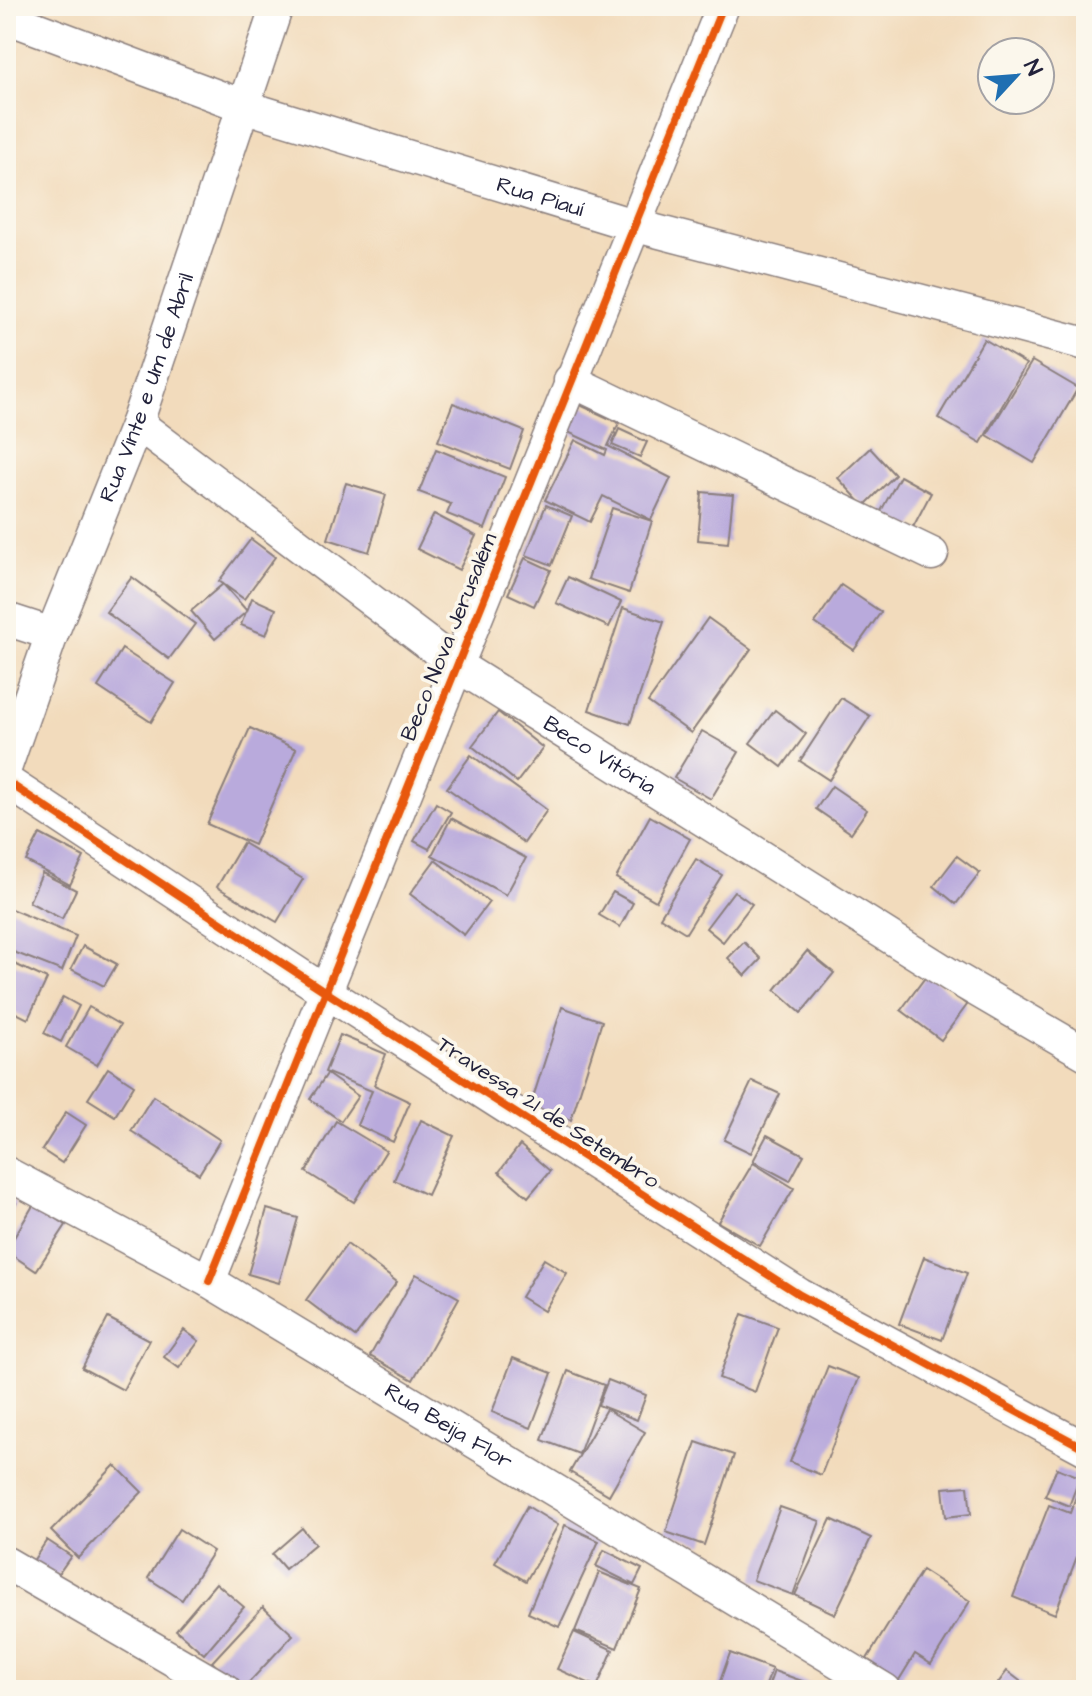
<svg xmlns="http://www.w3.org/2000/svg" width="1092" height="1696" viewBox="0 0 1092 1696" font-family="'Architects Daughter',sans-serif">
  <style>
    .building { fill: #b9aadc }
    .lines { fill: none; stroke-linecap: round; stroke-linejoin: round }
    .street-casing { stroke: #8a7e7c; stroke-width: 35 }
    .street { stroke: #fff; stroke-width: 32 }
    .cycleway-casing { stroke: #fbf7ec; stroke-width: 13 }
    .cycleway { stroke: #e8590c; stroke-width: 8 }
    .labels { text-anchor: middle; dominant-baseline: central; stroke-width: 7; stroke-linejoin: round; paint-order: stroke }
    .street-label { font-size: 22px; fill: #22223b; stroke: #fbf7ec }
  </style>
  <rect width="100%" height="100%" fill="#fbf7ec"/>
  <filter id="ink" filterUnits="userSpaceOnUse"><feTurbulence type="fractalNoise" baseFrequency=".0125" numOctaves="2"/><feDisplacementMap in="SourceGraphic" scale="16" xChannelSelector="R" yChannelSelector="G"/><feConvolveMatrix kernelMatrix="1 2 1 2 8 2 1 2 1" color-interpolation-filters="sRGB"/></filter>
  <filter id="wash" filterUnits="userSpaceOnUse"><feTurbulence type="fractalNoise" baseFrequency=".006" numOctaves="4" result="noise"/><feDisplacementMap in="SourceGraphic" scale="32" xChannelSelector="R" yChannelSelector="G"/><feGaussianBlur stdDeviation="1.8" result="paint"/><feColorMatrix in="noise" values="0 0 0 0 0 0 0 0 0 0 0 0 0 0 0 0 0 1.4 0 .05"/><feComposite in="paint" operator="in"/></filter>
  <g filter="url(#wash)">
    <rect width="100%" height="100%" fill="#f2dbbc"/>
    <g id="blocks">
      <g class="building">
        <path d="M984 339 1026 364 981 443 938 418Z"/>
        <path d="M1032 361 1078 388 1034 463 987 435Z"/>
        <path d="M453 403 524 431 510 469 438 441Z"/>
        <path d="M580 405 619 423 608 446 671 478 651 520 603 496 590 522 545 500 575 440 605 455 607 450 568 432Z"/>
        <path d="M619 429 647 442 640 457 612 445Z"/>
        <path d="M870 448 895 475 864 506 838 478Z"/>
        <path d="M436 449 505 477 485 529 447 514 451 504 419 492Z"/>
        <path d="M900 476 931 493 912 529 881 511Z"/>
        <path d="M346 483 386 495 369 552 328 539Z"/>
        <path d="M702 492 733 495 728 543 698 540Z"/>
        <path d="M546 505 572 516 552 565 526 555Z"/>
        <path d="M612 508 652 521 629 593 588 579Z"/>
        <path d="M434 514 476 536 459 570 417 549Z"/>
        <path d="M251 539 275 557 244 599 219 581Z"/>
        <path d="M525 558 551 570 534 606 508 594Z"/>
        <path d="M132 577 195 624 169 659 106 612Z"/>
        <path d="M568 577 621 602 609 627 556 603Z"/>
        <path d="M223 584 247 611 252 598 276 609 266 635 241 625 246 612 215 639 191 611Z"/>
        <path d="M841 585 881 612 854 650 815 623Z"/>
        <path d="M623 608 664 622 630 724 589 710Z"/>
        <path d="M708 618 751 649 691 733 648 702Z"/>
        <path d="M122 649 175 683 151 722 98 687Z"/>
        <path d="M841 698 870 716 829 780 800 761Z"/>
        <path d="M775 710 806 734 782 767 750 743Z"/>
        <path d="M498 712 543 748 517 782 472 746Z"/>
        <path d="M250 728 296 749 254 845 207 824Z"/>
        <path d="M702 731 739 752 711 799 674 778Z"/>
        <path d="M471 755 547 810 524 843 447 788Z"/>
        <path d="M832 786 867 810 851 833 816 809Z"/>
        <path d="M436 803 451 812 429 849 414 841Z"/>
        <path d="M650 816 690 839 656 901 616 878Z"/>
        <path d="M451 818 526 858 506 895 432 855Z"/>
        <path d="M40 834 84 857 70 885 26 861Z"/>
        <path d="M243 843 303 879 277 922 217 887Z"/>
        <path d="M957 856 980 873 956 904 934 886Z"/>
        <path d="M696 859 722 875 686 933 660 917Z"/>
        <path d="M435 860 489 902 464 935 410 894Z"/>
        <path d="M42 873 76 890 62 919 29 902Z"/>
        <path d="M734 891 752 904 723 942 706 928Z"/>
        <path d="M613 892 633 903 620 927 599 915Z"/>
        <path d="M6 907 76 936 62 971 6 949Z"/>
        <path d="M744 942 761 959 745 976 728 958Z"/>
        <path d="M83 946 117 964 104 986 71 969Z"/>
        <path d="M807 951 834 973 801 1013 775 990Z"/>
        <path d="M6 960 47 979 28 1019 6 1008Z"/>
        <path d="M927 975 967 1005 941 1040 901 1010Z"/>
        <path d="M63 997 79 1006 61 1042 44 1033Z"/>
        <path d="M89 1007 120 1025 97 1065 66 1047Z"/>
        <path d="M562 1007 602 1021 571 1120 530 1107Z"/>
        <path d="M340 1035 386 1054 374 1085 410 1102 393 1142 357 1125 372 1091 325 1072Z"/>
        <path d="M108 1068 134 1085 115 1116 88 1099Z"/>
        <path d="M327 1074 358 1096 341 1121 310 1099Z"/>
        <path d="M752 1081 780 1094 751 1153 724 1140Z"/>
        <path d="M153 1096 220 1140 199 1174 131 1131Z"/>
        <path d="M66 1112 86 1125 62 1163 42 1150Z"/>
        <path d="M421 1120 454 1136 427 1195 394 1180Z"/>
        <path d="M336 1121 386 1151 354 1202 306 1172Z"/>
        <path d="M767 1135 804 1155 790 1181 753 1161Z"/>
        <path d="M520 1145 550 1171 528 1197 499 1172Z"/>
        <path d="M753 1163 794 1188 760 1246 718 1222Z"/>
        <path d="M6 1197 16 1203 6 1220Z"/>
        <path d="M34 1204 66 1225 36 1271 6 1251Z"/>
        <path d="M267 1209 298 1218 279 1283 248 1274Z"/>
        <path d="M347 1244 397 1282 355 1337 306 1300Z"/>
        <path d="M924 1257 967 1273 942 1340 899 1324Z"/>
        <path d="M544 1259 567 1273 544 1311 521 1297Z"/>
        <path d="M416 1274 459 1298 413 1380 370 1356Z"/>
        <path d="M742 1314 778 1327 755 1392 719 1378Z"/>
        <path d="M108 1318 149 1340 123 1390 82 1368Z"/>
        <path d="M184 1330 199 1341 179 1368 164 1357Z"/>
        <path d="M513 1358 552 1373 531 1428 492 1412Z"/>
        <path d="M828 1366 859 1378 821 1475 790 1462Z"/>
        <path d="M568 1371 604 1385 579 1454 542 1440Z"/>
        <path d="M608 1380 646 1395 637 1420 598 1405Z"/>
        <path d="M606 1409 645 1432 609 1495 570 1472Z"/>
        <path d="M696 1442 734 1455 704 1545 666 1532Z"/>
        <path d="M115 1465 142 1492 78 1558 51 1531Z"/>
        <path d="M1057 1468 1080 1477 1069 1506 1045 1496Z"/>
        <path d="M968 1486 971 1514 946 1517 943 1488Z"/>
        <path d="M1080 1486 1086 1489V1533L1055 1614 1013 1597 1049 1505 1070 1513Z"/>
        <path d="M527 1506 558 1525 526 1581 495 1563Z"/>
        <path d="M780 1507 820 1521 793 1595 753 1580Z"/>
        <path d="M831 1519 871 1538 835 1614 795 1595Z"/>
        <path d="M565 1525 599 1541 559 1627 528 1613Z"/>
        <path d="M302 1528 315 1544 285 1569 272 1554Z"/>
        <path d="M179 1529 213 1551 182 1600 148 1578Z"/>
        <path d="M47 1540 71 1556 54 1580 31 1564Z"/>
        <path d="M604 1550 642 1569 634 1585 596 1566Z"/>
        <path d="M922 1570 970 1601 931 1664 915 1654 899 1680 867 1659Z"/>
        <path d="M599 1572 641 1589 617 1648 575 1631Z"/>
        <path d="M216 1583 244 1607 204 1654 176 1630Z"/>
        <path d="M263 1607 293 1635 242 1690 212 1662Z"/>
        <path d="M574 1632 613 1650 597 1687 557 1669Z"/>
        <path d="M730 1653 772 1669 764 1690H717Z"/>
        <path d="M774 1671 816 1686 815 1690H767Z"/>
        <path d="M1007 1671 1024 1684 1020 1690H993Z"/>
      </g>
    </g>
  </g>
  <g filter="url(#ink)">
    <use href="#blocks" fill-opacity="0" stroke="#8a7e7c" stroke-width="2"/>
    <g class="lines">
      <g class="street-casing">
        <g id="street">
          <path id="s1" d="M6 17 246 107 633 225 1086 344"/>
          <path d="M570 380 932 554"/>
          <path id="s2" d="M137 423 458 666 952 976 1086 1054"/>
          <path d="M6 619 52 634"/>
          <path id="s3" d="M6 766 52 634 137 423 277 6"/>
          <path d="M6 781 326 992 800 1295 1086 1449"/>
          <path id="s4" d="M6 1173 209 1281 885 1690"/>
          <path d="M209 1281 723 6"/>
          <path d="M6 1563 225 1690"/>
        </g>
      </g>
      <use href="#street" class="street"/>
      <g class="cycleway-casing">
        <g id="cycleway">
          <path d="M6 781 326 992 800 1295 1086 1449"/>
          <path d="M209 1281 723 6"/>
        </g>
      </g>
      <use href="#cycleway" class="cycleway"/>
    </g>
  </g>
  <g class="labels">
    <g class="street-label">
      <text stroke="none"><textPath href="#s1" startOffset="564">Rua Piauí</textPath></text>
      <text stroke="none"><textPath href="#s3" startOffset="404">Rua Vinte e Um de Abril</textPath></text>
      <text transform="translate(449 637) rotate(-68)">Beco Nova Jerusalém</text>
      <text stroke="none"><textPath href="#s2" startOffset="570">Beco Vitória</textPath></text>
      <text transform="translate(548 1113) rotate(33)">Travessa 21 de Setembro</text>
      <text stroke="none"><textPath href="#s4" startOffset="510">Rua Beija Flor</textPath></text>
    </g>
  </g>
  <rect width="1092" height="1696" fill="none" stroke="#fbf7ec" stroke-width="32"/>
  <g transform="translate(1016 76) rotate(64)"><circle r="38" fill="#fbf7ec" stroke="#a4a2a5" stroke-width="2"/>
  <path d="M0-6L14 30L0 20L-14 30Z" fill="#1f6fb2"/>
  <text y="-12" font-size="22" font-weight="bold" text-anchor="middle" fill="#22223b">N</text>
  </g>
</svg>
